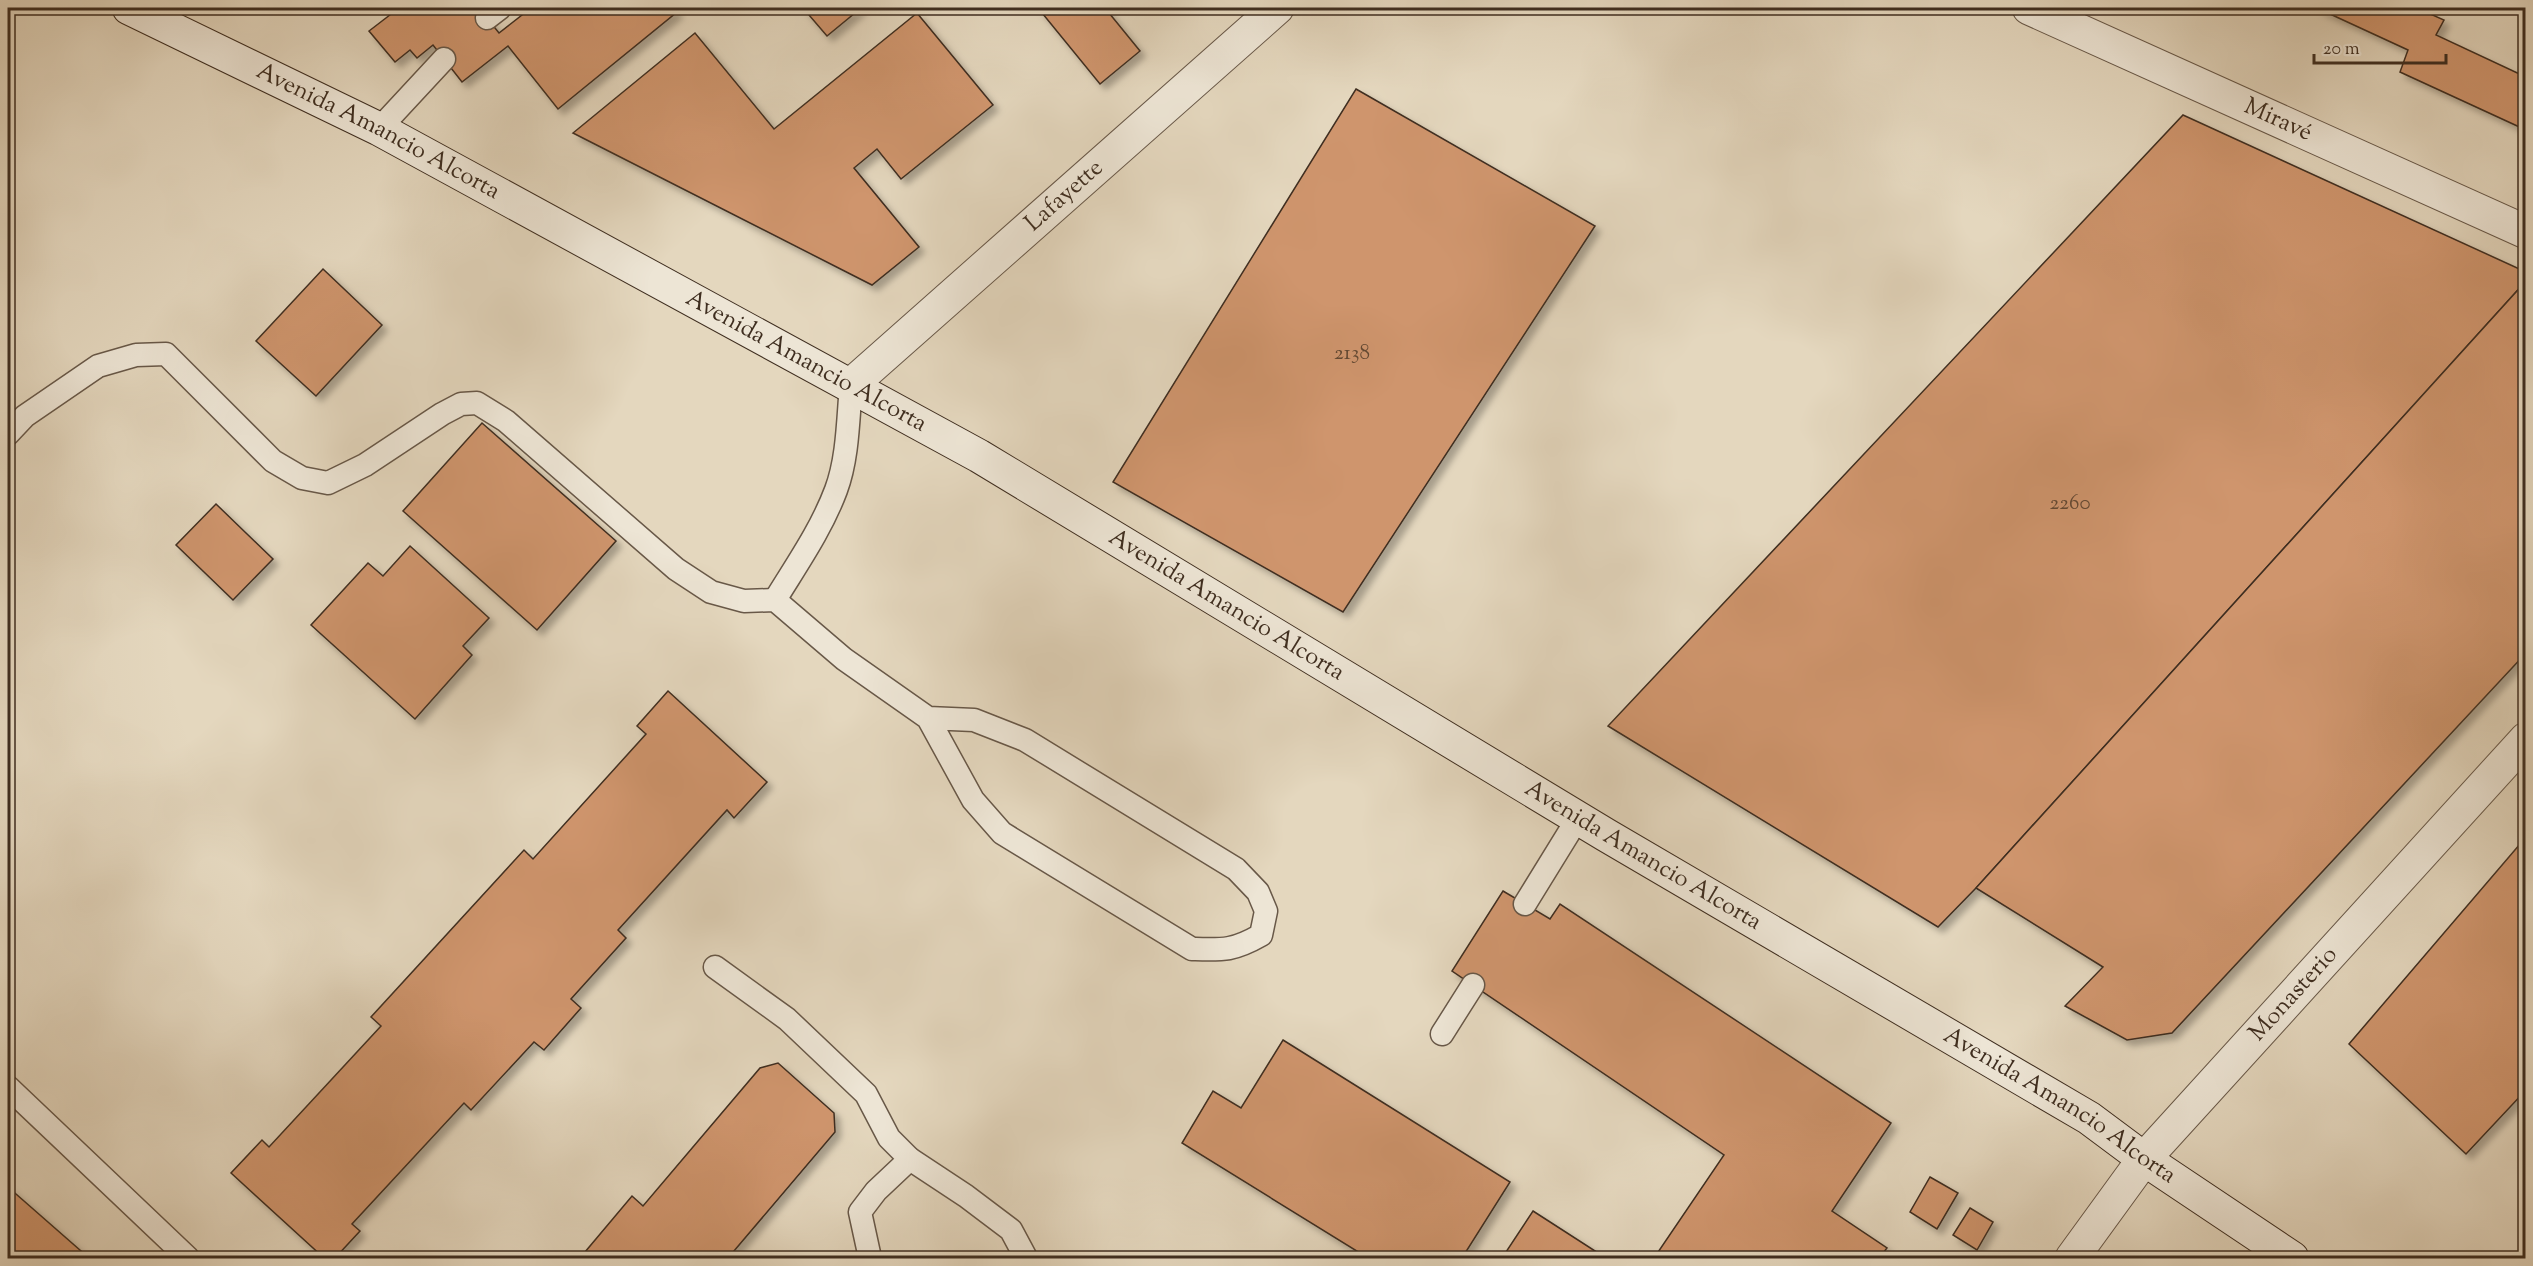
<svg xmlns="http://www.w3.org/2000/svg" width="2533" height="1266" viewBox="0 0 2533 1266" font-family="'Sorts Mill Goudy',serif">
  <style>
    .building { fill: #cf956d; stroke: #3f2e20; stroke-width: 1.5; filter: url(#shadow) }
    .lines { fill: none; stroke-linecap: round; stroke-linejoin: round }
    .service-casing { stroke: #685848; stroke-width: 25 }
    .minor-casing { stroke: #685848; stroke-width: 35 }
    .secondary-casing { stroke: #3f2e20; stroke-width: 35 }
    .service { stroke: #ede5d5; stroke-width: 22 }
    .minor { stroke: #ede5d5; stroke-width: 33 }
    .secondary { stroke: #ede5d5; stroke-width: 33 }
    .labels { text-anchor: middle; dominant-baseline: central; stroke-width: 4.5; stroke-linejoin: round; paint-order: stroke }
    .number-label { font-size: 21px; fill: #634833 }
    .street-label { font-size: 24px; fill: #3f2e20; stroke: #ede5d5 }
  </style>
  <defs>
    <filter id="shadow"><feDropShadow dx="5.5" dy="5.5" stdDeviation="3" flood-color="#0004"/></filter>
  </defs>
  <rect width="100%" height="100%" fill="#e4d7be"/>
  <filter id="stains"><feTurbulence type="fractalNoise" baseFrequency=".00333" numOctaves="4"/><feColorMatrix values="0 0 0 0 .2 0 0 0 0 .09 0 0 0 0 .02 0 0 0 .5 -.17"/></filter>
  <radialGradient id="worn" r=".72"><stop offset=".6" stop-color="#630" stop-opacity="0"/><stop offset="1" stop-color="#630" stop-opacity=".3"/></radialGradient>
  <g class="building">
    <path d="M399 8H479L499 33 531 8H674L677 12 558 109 508 46 462 82 433 45 417 58 410 50 395 62 369 31Z"/>
    <path d="M803 8H861L827 36Z"/>
    <path d="M1038 8H1105L1140 51 1100 84Z"/>
    <path d="M2317 8H2417L2444 20 2436 35 2526 77V130L2400 72 2408 50Z"/>
    <path d="M917 13 993 105 901 179 877 149 854 168 919 247 872 285 573 133 695 33 774 129Z"/>
    <path d="M1356 89 1595 226 1343 612 1113 482Z"/>
    <path d="M2183 115 2526 272V281L1976 888 1938 927 1608 726Z"/>
    <path d="M323 269 382 325 316 396 256 341Z"/>
    <path d="M2526 281V653L2172 1033 2127 1040 2065 1006 2103 967 1976 888Z"/>
    <path d="M482 423 616 541 537 630 403 511Z"/>
    <path d="M216 504 273 559 233 600 176 545Z"/>
    <path d="M410 546 489 618 463 646 472 655 415 719 311 625 368 563 383 576Z"/>
    <path d="M668 691 767 782 734 818 727 810 618 930 626 938 571 999 581 1008 544 1050 534 1042 471 1110 464 1103 352 1224 360 1231 335 1258H324L231 1173 262 1140 269 1147 381 1026 371 1017 524 850 533 859 646 734 637 726Z"/>
    <path d="M2526 837V1090L2466 1154 2349 1044Z"/>
    <path d="M1503 891 1550 919 1560 904 1891 1123 1832 1211 1887 1248 1879 1258H1654L1724 1155 1452 971Z"/>
    <path d="M1283 1040 1510 1182 1462 1258H1368L1182 1143 1213 1091 1241 1108Z"/>
    <path d="M778 1063 834 1113 835 1132 728 1258H592L585 1252 632 1196 643 1206 760 1068Z"/>
    <path d="M1930 1177 1958 1193 1937 1229 1910 1212Z"/>
    <path d="M8 1187 89 1258H8Z"/>
    <path d="M1970 1208 1993 1222 1977 1250 1953 1235Z"/>
    <path d="M1533 1211 1606 1258H1502Z"/>
  </g>
  <g class="lines">
    <g class="service-casing">
      <g id="service">
        <path d="M487 18 500 8"/>
        <path d="M379 129 444 59"/>
        <path d="M8 434 25 416 98 366 136 355 166 354 273 461 302 478 328 483 365 465 442 414 461 404 477 403 506 421 676 569 711 592 744 601 775 600 844 659 928 718 974 720 1025 740 1236 869 1258 892 1266 911 1261 935C1233 951 1223 950 1192 949L1002 833 973 800 928 718"/>
        <path d="M775 600C797 564 821 530 836 490 848 458 848 419 851 385"/>
        <path d="M1525 904 1578 818"/>
        <path d="M715 967 787 1019 866 1094 889 1138 910 1159 966 1196 1011 1230 1026 1258"/>
        <path d="M1442 1034 1473 985"/>
        <path d="M8 1087 188 1258"/>
        <path d="M870 1258 860 1212 876 1191 910 1159"/>
      </g>
    </g>
    <g class="minor-casing">
      <g id="minor">
        <path id="s1" d="M2029 8 2526 232"/>
        <path id="s2" d="M851 385 1277 8"/>
        <path id="s3" d="M2072 1258 2144 1159 2526 739"/>
      </g>
    </g>
    <g class="secondary-casing">
      <g id="secondary">
        <path id="s4" d="M129 8 379 129 979 456 1606 835 2089 1118 2144 1159 2292 1258"/>
      </g>
    </g>
    <use href="#service" class="service"/>
    <use href="#minor" class="minor"/>
    <use href="#secondary" class="secondary"/>
  </g>
  <g class="labels">
    <g class="number-label">
      <text x="1352" y="354">2138</text>
      <text x="2070" y="504">2260</text>
    </g>
    <g class="street-label">
      <text stroke="none"><textPath href="#s1" startOffset="273">Miravé</textPath></text>
      <text stroke="none"><textPath href="#s4" startOffset="278">Avenida Amancio Alcorta</textPath></text>
      <text stroke="none"><textPath href="#s2" startOffset="285">Lafayette</textPath></text>
      <text stroke="none"><textPath href="#s4" startOffset="764">Avenida Amancio Alcorta</textPath></text>
      <text stroke="none"><textPath href="#s4" startOffset="1250">Avenida Amancio Alcorta</textPath></text>
      <text stroke="none"><textPath href="#s4" startOffset="1736">Avenida Amancio Alcorta</textPath></text>
      <text stroke="none"><textPath href="#s3" startOffset="345">Monasterio</textPath></text>
      <text stroke="none"><textPath href="#s4" startOffset="2222">Avenida Amancio Alcorta</textPath></text>
    </g>
  </g>
  <rect width="2533" height="1266" fill="none" stroke="#e4d7be" stroke-width="30"/>
  <rect x="9" y="9" width="2515" height="1248" fill="none" stroke="#3f2e20" stroke-width="3"/>
  <rect x="15" y="15" width="2503" height="1236" fill="none" stroke="#3f2e20" stroke-width="1.5"/>
  <path d="M2314 54v9h132v-9" fill="none" stroke="#3f2e20" stroke-width="3"/>
  <text x="2323" y="54" font-size="18" fill="#3f2e20" stroke="#ede5d5" stroke-width="4.5" paint-order="stroke">20 m</text>
  <rect width="100%" height="100%" filter="url(#stains)"/>
  <rect width="100%" height="100%" fill="url(#worn)"/>
</svg>
